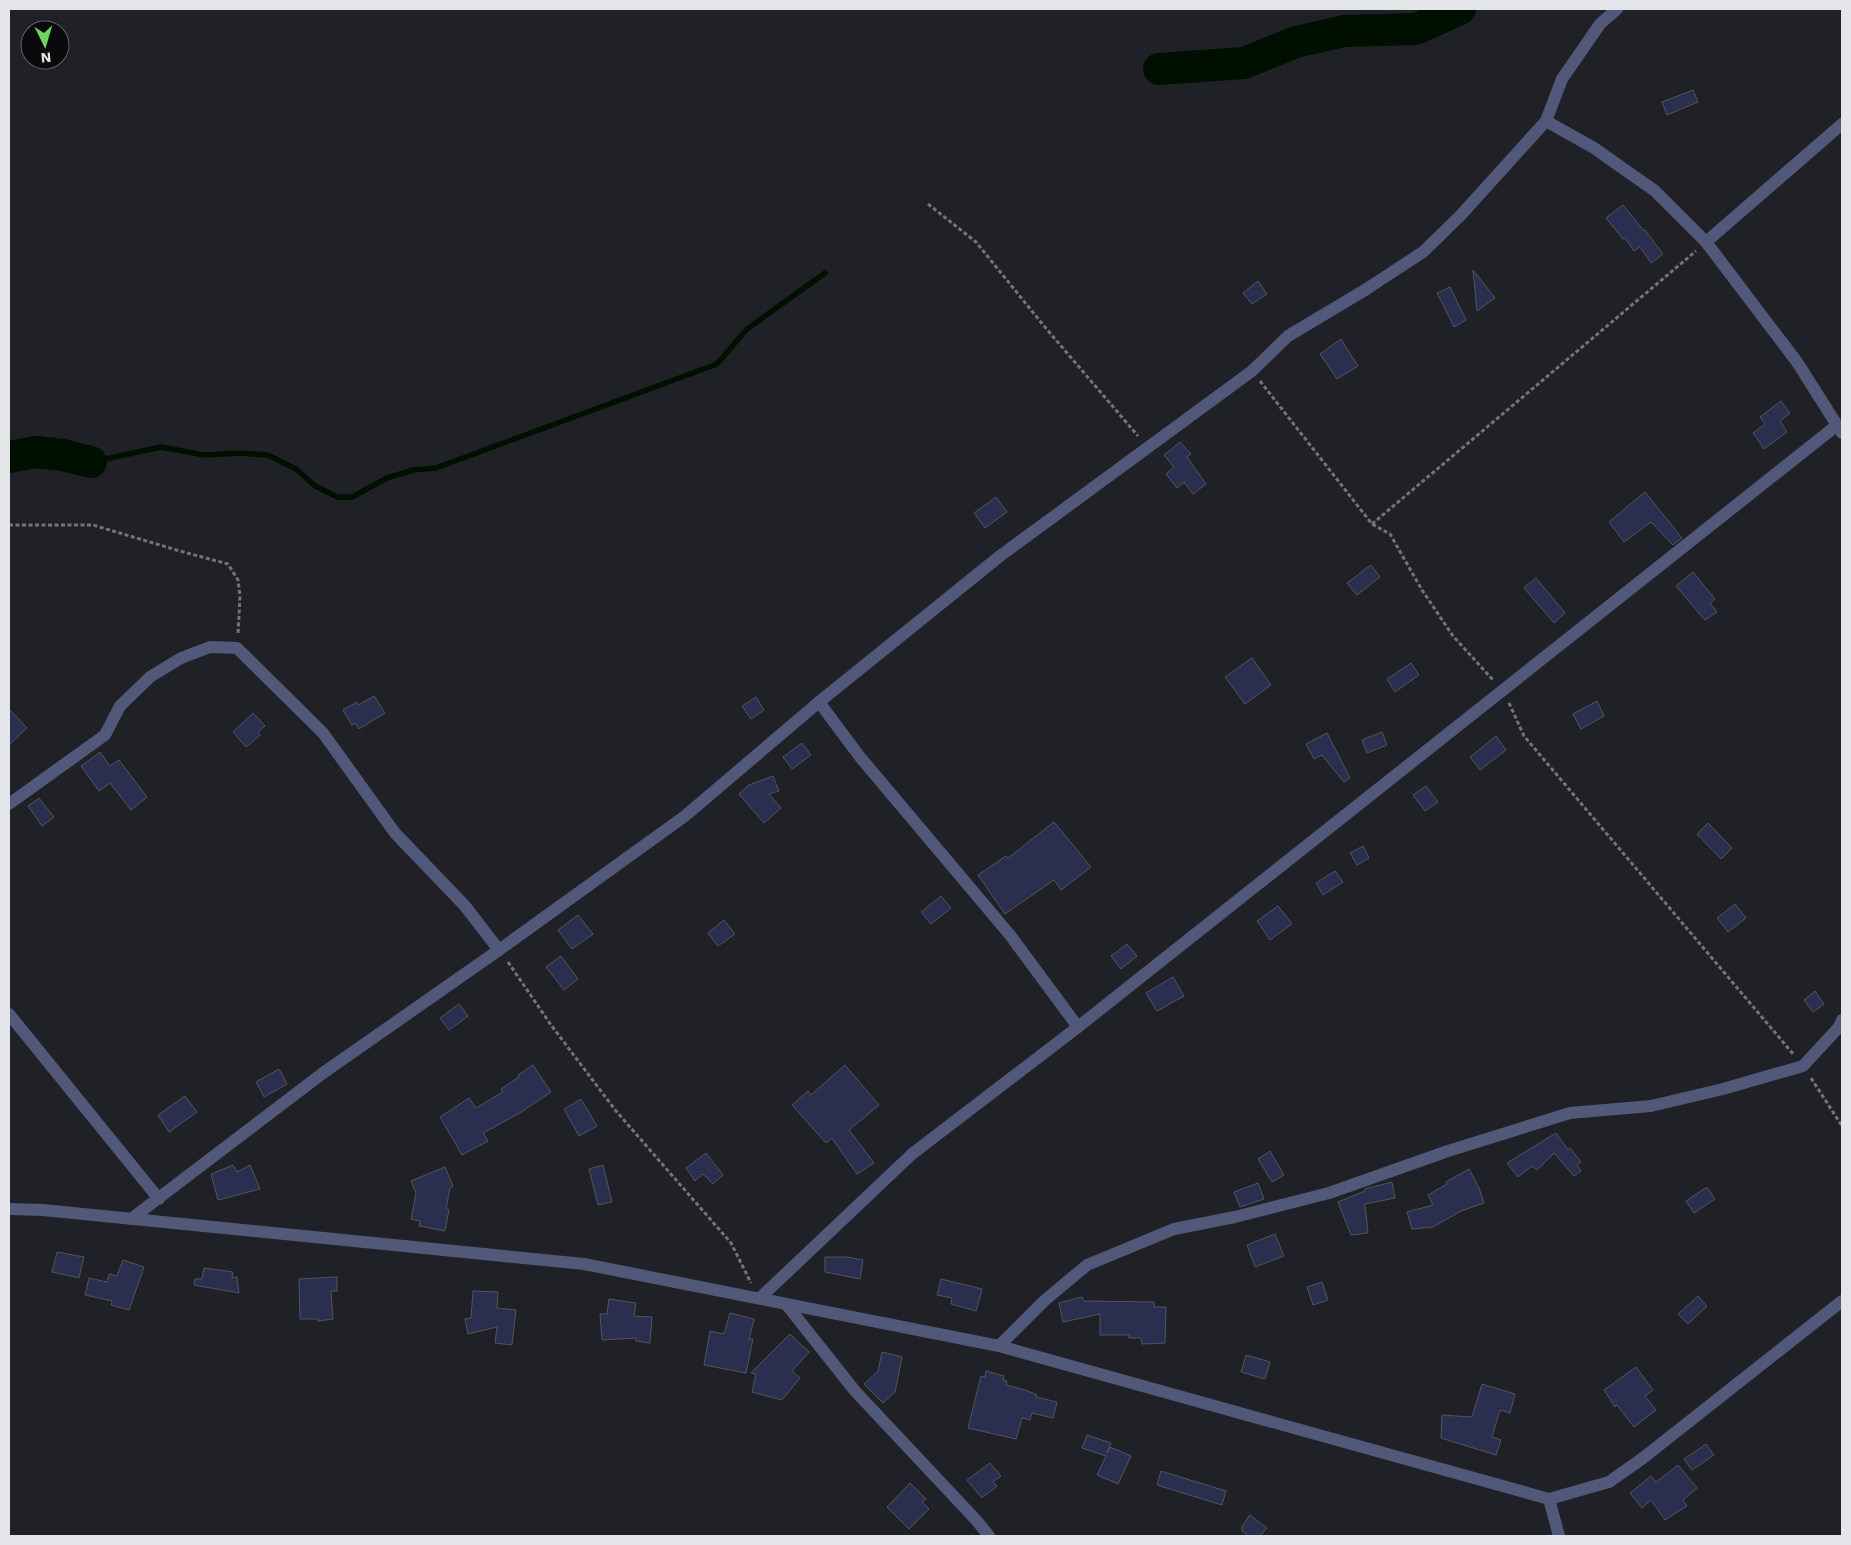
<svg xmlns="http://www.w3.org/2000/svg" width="1851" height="1545" viewBox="0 0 1851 1545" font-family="'Work Sans',sans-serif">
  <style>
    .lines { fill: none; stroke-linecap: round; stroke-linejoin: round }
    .stream { stroke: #001000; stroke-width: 5.5 }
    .river { stroke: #001000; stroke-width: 32 }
    .building { fill: #2a2f4f; stroke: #53555c }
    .path { stroke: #737479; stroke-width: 3; stroke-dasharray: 4 2.5; stroke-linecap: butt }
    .minor { stroke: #525879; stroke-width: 12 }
  </style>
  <rect width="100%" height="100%" fill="#1f2127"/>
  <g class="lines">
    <path class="stream" d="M91 462 161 447 204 455 240 453 268 455 296 469 315 486 337 497H352L387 478 413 470 436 468 717 364 747 329 825 273"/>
    <g class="river">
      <path d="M1159 69 1244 63 1296 42 1344 31 1416 29 1460 9"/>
      <path d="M9 457 36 452 63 455 91 462"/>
    </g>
  </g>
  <g class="building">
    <path d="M1693 90 1698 102 1667 115 1662 102Z"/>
    <path d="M1623 205 1644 231 1645 230 1663 254 1651 263 1640 247 1634 251 1625 238 1623 239 1606 218Z"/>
    <path d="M1473 270 1495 298 1477 311Z"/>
    <path d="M1258 281 1267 294 1252 304 1243 293Z"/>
    <path d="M1450 287 1466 320 1454 327 1437 293Z"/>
    <path d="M1341 339 1358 366 1337 379 1320 354Z"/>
    <path d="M1781 401 1790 413 1780 421 1787 432 1764 449 1753 433 1765 424 1760 417Z"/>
    <path d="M1180 442 1191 454 1187 457 1206 484 1193 494 1184 482 1177 488 1166 474 1174 467 1164 455Z"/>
    <path d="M1645 492 1682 538 1673 545 1651 522 1624 542 1609 522Z"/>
    <path d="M996 497 1007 512 985 528 974 513Z"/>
    <path d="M1371 565 1380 577 1357 595 1347 583Z"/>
    <path d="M1693 572 1715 599 1710 603 1717 612 1705 620 1676 586Z"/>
    <path d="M1536 578 1565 613 1554 623 1524 588Z"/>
    <path d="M1252 658 1271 685 1245 704 1225 677Z"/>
    <path d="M1411 663 1419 675 1395 692 1387 679Z"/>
    <path d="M374 696 385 713 359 729 355 723 352 725 343 710 357 702 358 705Z"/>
    <path d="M756 697 764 710 751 719 742 706Z"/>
    <path d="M1597 701 1604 716 1581 729 1573 714Z"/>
    <path d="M9 709 27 728 9 745Z"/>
    <path d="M253 713 265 726 258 732 260 735 246 747 233 732Z"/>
    <path d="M1382 732 1387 745 1367 753 1362 740Z"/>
    <path d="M1327 733 1350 778 1344 782 1322 755 1314 759 1306 744Z"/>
    <path d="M1496 736 1506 750 1480 770 1470 757Z"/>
    <path d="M802 743 811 755 792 769 783 757Z"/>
    <path d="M100 752 110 766 119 760 147 797 131 810 110 783 99 791 81 766Z"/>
    <path d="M773 776 779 791 769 794 781 808 764 823 739 794 749 785Z"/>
    <path d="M1426 786 1438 802 1425 811 1413 795Z"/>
    <path d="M39 798 54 817 42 826 28 806Z"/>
    <path d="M1054 822 1091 867 1061 890 1054 880 1005 914 978 875 1006 856 1008 858Z"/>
    <path d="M1708 823 1732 848 1721 859 1697 834Z"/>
    <path d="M1363 846 1369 858 1357 865 1350 853Z"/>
    <path d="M1335 871 1343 882 1323 895 1316 883Z"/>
    <path d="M941 896 951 908 931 924 921 912Z"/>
    <path d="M1735 904 1746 918 1728 932 1717 918Z"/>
    <path d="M1278 906 1292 924 1270 940 1257 921Z"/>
    <path d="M578 915 593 934 572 949 558 930Z"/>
    <path d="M724 920 735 934 718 946 708 933Z"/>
    <path d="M1127 944 1137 956 1121 969 1111 956Z"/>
    <path d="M561 956 578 979 564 990 546 967Z"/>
    <path d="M1173 977 1184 996 1157 1011 1146 993Z"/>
    <path d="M1815 991 1824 1004 1813 1012 1804 1000Z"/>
    <path d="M459 1004 468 1016 449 1030 440 1018Z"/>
    <path d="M533 1065 551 1092 518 1114 483 1133 488 1141 462 1155 440 1117 469 1098 476 1108 503 1092 501 1089 519 1077 518 1075Z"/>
    <path d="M845 1065 879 1105 849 1130 874 1163 857 1174 832 1138 826 1143 792 1105 808 1091 811 1095Z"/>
    <path d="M279 1069 287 1084 264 1097 256 1082Z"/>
    <path d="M185 1096 197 1112 169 1132 158 1115Z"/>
    <path d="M581 1099 597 1126 579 1136 564 1109Z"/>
    <path d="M1556 1133 1568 1150 1570 1148 1581 1162 1577 1165 1581 1171 1574 1176 1554 1153 1537 1170 1532 1166 1518 1177 1507 1163Z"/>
    <path d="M1270 1151 1284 1175 1272 1182 1258 1159Z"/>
    <path d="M706 1153 723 1175 713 1184 703 1174 695 1181 686 1168Z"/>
    <path d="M233 1165 237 1172 250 1165 260 1189 218 1200 211 1174Z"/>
    <path d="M603 1165 612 1202 598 1205 589 1169Z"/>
    <path d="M445 1167 453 1186 450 1188 446 1209 449 1210 445 1231 419 1226 420 1221 411 1219 416 1193 411 1181Z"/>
    <path d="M1469 1169 1479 1188 1484 1203 1461 1211 1433 1227 1412 1229 1407 1212 1433 1205 1428 1195 1447 1184 1446 1182Z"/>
    <path d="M1392 1182 1395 1198 1365 1204 1368 1233 1351 1235 1338 1202 1365 1191V1189Z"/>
    <path d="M1258 1183 1264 1199 1240 1207 1234 1192Z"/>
    <path d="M1707 1187 1715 1199 1694 1213 1686 1201Z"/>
    <path d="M1275 1234 1284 1256 1255 1267 1247 1245Z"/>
    <path d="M57 1252 84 1257 79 1278 52 1272Z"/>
    <path d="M825 1257H847L863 1260 860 1279 825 1272Z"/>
    <path d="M123 1260 144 1267 129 1310 111 1305 112 1301 85 1295 89 1278 107 1282 109 1274 117 1276Z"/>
    <path d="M204 1268 233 1272 232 1278 237 1277 239 1293 194 1285 195 1279H202Z"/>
    <path d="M337 1277V1291H331L333 1319 318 1321V1319H300L299 1279Z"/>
    <path d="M941 1279 982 1289 976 1311 951 1304 952 1298 937 1295Z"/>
    <path d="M1322 1282 1328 1300 1313 1305 1307 1287Z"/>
    <path d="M473 1291 498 1292 497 1308 516 1310 512 1345 495 1343 497 1327 468 1334 465 1319 471 1318Z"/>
    <path d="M1698 1296 1707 1306 1688 1324 1678 1314Z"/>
    <path d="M1082 1297 1084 1301 1154 1302V1307H1166L1165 1343 1142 1344 1141 1338H1129V1335H1100V1314L1063 1322 1059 1303Z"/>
    <path d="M609 1299 636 1303 634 1316 652 1317 650 1343 636 1341V1338L602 1340 600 1314H607Z"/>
    <path d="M730 1313 754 1319 749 1339H753L746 1373 704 1365 710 1331 724 1334Z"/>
    <path d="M790 1334 809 1352 792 1371 800 1378 782 1400 752 1392 756 1374 751 1373Z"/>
    <path d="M882 1352 902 1357 895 1392 883 1403 864 1384 878 1371Z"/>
    <path d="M1246 1355 1270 1362 1265 1379 1241 1372Z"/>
    <path d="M1636 1367 1653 1390 1645 1396 1656 1410 1634 1427 1617 1405 1615 1407 1604 1390Z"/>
    <path d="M986 1371 1004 1376 1003 1380 1007 1381 1006 1385 1028 1391 1037 1395 1036 1397 1057 1402 1053 1418 1032 1413 1030 1420 1022 1418 1016 1439 968 1428 981 1376 985 1377Z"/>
    <path d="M1482 1384 1515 1394 1510 1413 1500 1410 1492 1437 1501 1440 1496 1455 1441 1438 1442 1415 1472 1417Z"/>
    <path d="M1087 1435 1111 1443 1107 1453 1110 1447 1131 1456 1118 1484 1097 1475 1106 1456 1082 1448Z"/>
    <path d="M1706 1444 1714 1455 1692 1470 1684 1459Z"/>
    <path d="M990 1463 1001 1476 993 1482 997 1486 982 1498 967 1480Z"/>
    <path d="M1678 1465 1697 1488 1683 1500 1687 1506 1665 1520 1651 1500 1642 1508 1630 1493 1651 1476 1656 1482Z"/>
    <path d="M1161 1471 1226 1491 1222 1505 1157 1485Z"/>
    <path d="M910 1483 926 1499 922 1502 929 1509 909 1529 887 1507Z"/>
    <path d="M1250 1515 1267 1528 1260 1536H1248L1242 1531V1526Z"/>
  </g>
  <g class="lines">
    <g class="path">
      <path d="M928 204 976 242 1044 326 1138 436"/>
      <path d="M1260 381 1372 524 1390 534 1422 590 1453 636 1493 680"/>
      <path d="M1372 524 1696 251"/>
      <path d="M9 525H93L180 551 228 564 238 580 240 596 238 635"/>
      <path d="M1509 703 1524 736 1794 1055"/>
      <path d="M508 962 551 1025 616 1111 731 1243 751 1283"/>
      <path d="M1811 1078 1842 1126"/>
    </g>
    <g class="minor">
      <path d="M1546 121 1562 79 1600 24 1617 9"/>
      <path d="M1706 242 1842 124"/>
      <path d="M819 702 860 757 1010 935 1078 1027"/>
      <path d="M9 804 105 735 120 706 150 677 181 658 210 647 237 648 323 733 395 833 465 906 499 950 323 1073 131 1219"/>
      <path d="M499 950 685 816 819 702 1000 556 1252 371 1288 336 1365 290 1423 252 1460 216 1546 121 1594 148 1655 191 1706 242 1797 362 1842 433"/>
      <path d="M9 1014 159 1199"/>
      <path d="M9 1209 43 1210 584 1264 999 1346 1549 1499 1609 1482 1643 1458 1842 1301"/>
      <path d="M760 1298 912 1154 1078 1027 1836 426"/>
      <path d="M786 1304 855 1391 977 1521 989 1536"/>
      <path d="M999 1346 1044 1301 1087 1265 1174 1229 1235 1217 1329 1193 1448 1151 1570 1113 1651 1106 1723 1089 1803 1066 1839 1027 1842 1020"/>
      <path d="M1549 1499 1559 1536"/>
    </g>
  </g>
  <rect width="1851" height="1545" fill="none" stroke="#e4e5e9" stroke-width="20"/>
  <g transform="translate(45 45) rotate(175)"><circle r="24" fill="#0a0a0d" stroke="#616265"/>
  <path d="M0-4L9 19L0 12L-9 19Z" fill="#6dd361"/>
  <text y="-8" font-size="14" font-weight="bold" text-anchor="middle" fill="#e4e5e9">N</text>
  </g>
</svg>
